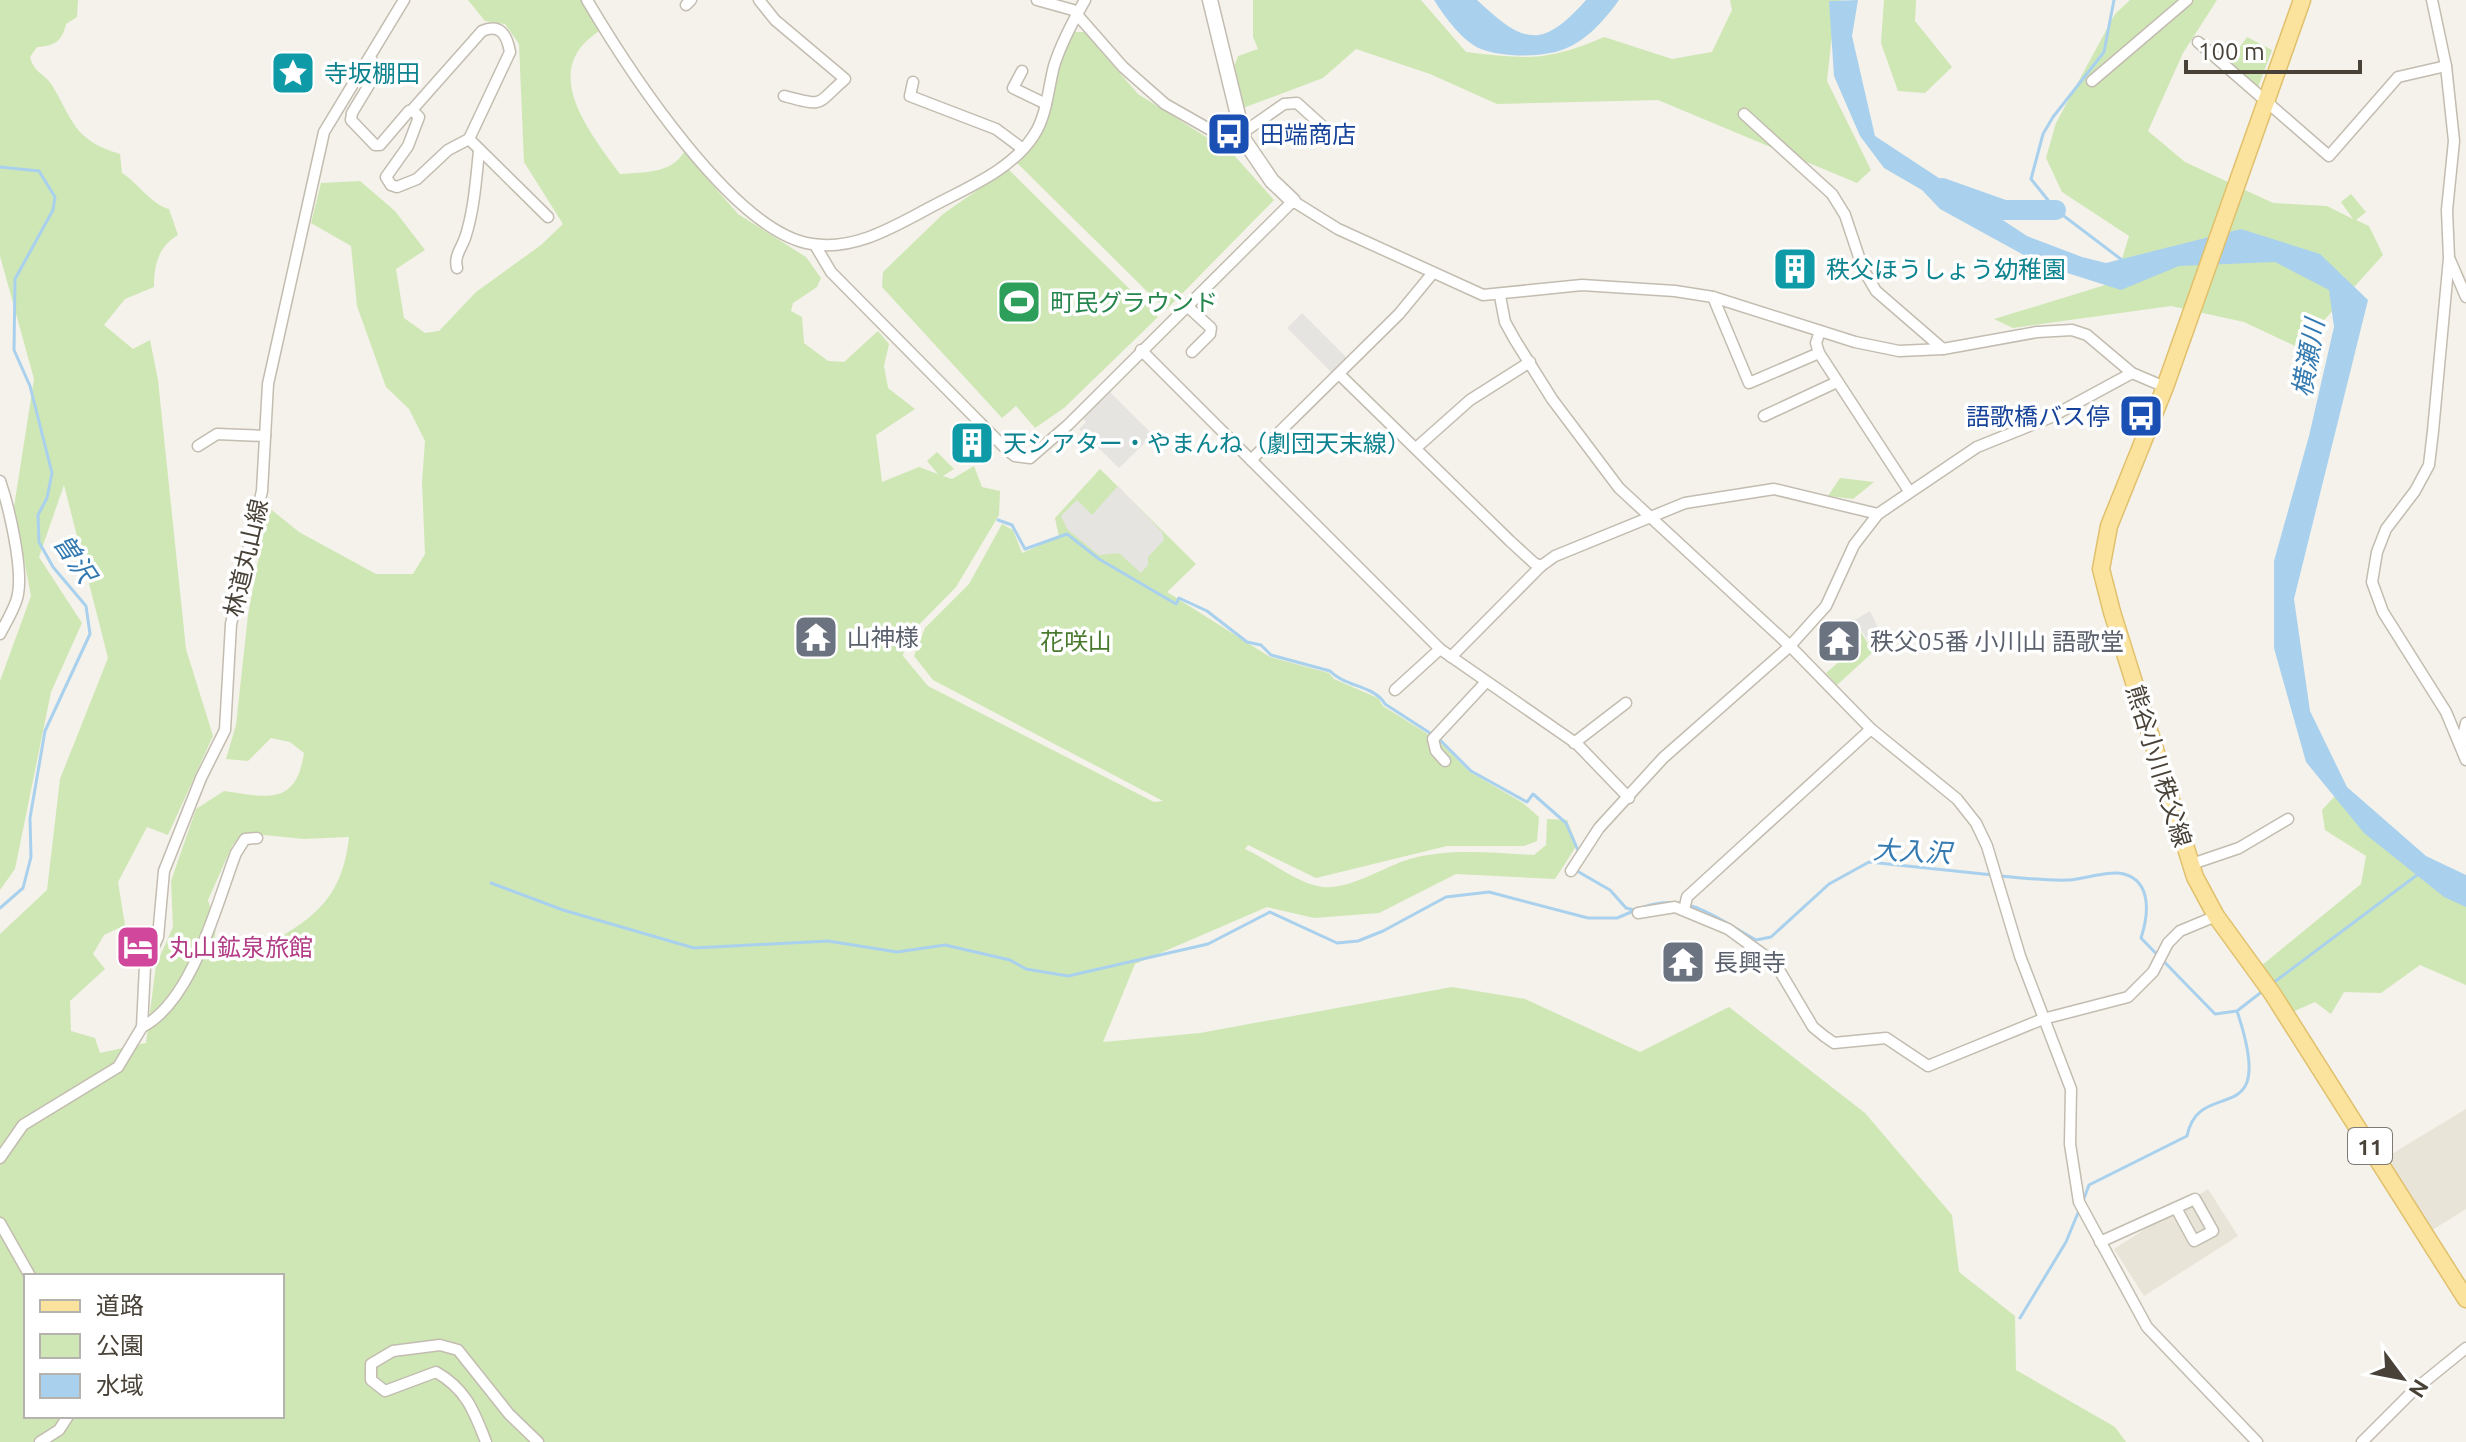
<svg xmlns="http://www.w3.org/2000/svg" width="2466" height="1442" viewBox="0 0 2466 1442" font-family="Ubuntu,'Noto Sans JP',sans-serif">
  <style>
    .residential { fill: #e8e4d8 }
    .green { fill: #cfe7b5; fill-rule: evenodd }
    .parking { fill: #e6e4e1 }
    .water { fill: #a9d1ee }
    .lines { fill: none; stroke-linecap: round; stroke-linejoin: round }
    .stream { stroke: #a9d1ee; stroke-width: 3 }
    .river { stroke: #a9d1ee; stroke-width: 20 }
    .minor-casing { stroke: #c3bcb0; stroke-width: 13 }
    .tertiary-casing { stroke: #c3bcb0; stroke-width: 17 }
    .primary-casing { stroke: #e0c06c; stroke-width: 19 }
    .minor { stroke: #fff; stroke-width: 10 }
    .tertiary { stroke: #fff; stroke-width: 14 }
    .primary { stroke: #fbe29d; stroke-width: 16 }
    .labels { text-anchor: middle; dominant-baseline: central; stroke-width: 7; stroke-linejoin: round; paint-order: stroke }
    .shield { fill: #fff; stroke: #7f7b74; stroke-width: 2 }
    .shield-label { font-size: 22px; font-weight: bold; fill: #484238 }
    .culture-label { font-size: 24px; fill: #0d838f; stroke: #fff; text-anchor: start }
    .transit-label { font-size: 24px; fill: #164399; stroke: #fff; text-anchor: start }
    .leisure-label { font-size: 24px; fill: #27864d; stroke: #fff; text-anchor: start }
    .street-label { font-size: 24px; fill: #484238; stroke: #fff }
    .worship-label { font-size: 24px; fill: #5b616d; stroke: #fff; text-anchor: start }
    .park-label { font-size: 24px; fill: #48792d; stroke: #fff }
    .hotel-label { font-size: 24px; fill: #b23c85; stroke: #fff; text-anchor: start }
    .water-label { font-size: 26px; font-style: italic; fill: #347ab1; stroke: #fff }
  </style>
  <rect width="100%" height="100%" fill="#f4f2ea"/>
  <g class="residential">
    <path d="M2466 1109V1209L2429 1232 2385 1158Z"/>
    <path d="M2208 1189 2238 1236 2144 1296 2114 1249Z"/>
  </g>
  <g class="green">
    <path d="M0 0H78L77 17 66 24C62 42 54 46 37 47L30 57C34 73 44 73 52 85 73 120 73 140 120 154L122 173C138 183 151 204 169 209L178 235C158 247 154 265 154 287L125 299 104 325 133 349 150 340 158 380 186 649 213 736 168 835 147 827 118 882 125 925 104 935 93 954 105 969 70 1001 71 1031 95 1038 100 1053 146 1043 156 965 173 927 171 881 196 809 224 791C266 797 296 807 304 753L290 742 271 738 248 761 226 759 236 725 248 615 268 507 299 532 376 574H413L425 554 422 482 425 441 409 409 386 387 357 306 351 246 311 223 321 183 360 181 395 211 425 250 396 269 404 318 425 333 439 331 476 292 541 245 563 224 524 162 519 44 505 24 485 21 468 0H581L601 30C537 69 589 131 620 174 644 172 671 174 684 152L738 214 806 257 821 278 817 287 793 303 791 311 802 317 804 343 828 361 844 362 878 331 889 344 884 366 888 388 915 409 876 435 882 482 919 467 938 474 927 461 937 452 954 469 943 476 952 479 974 466 982 487 1000 491 999 515 956 587 905 639 903 656 928 686 1154 802 1163 801 933 680 914 656 925 628 969 584 1002 524 1013 530 1022 553 1059 537 1055 518 1100 469 1196 564 1167 592 1270 657 1329 673 1334 679 1378 698 1383 706 1439 741 1470 772 1523 803 1539 817 1537 841 1524 846H1447L1316 878 1248 845 1245 849C1270 860 1295 883 1322 887 1350 890 1383 867 1410 859 1450 848 1493 853 1534 855L1546 845 1547 819 1567 820 1577 845 1555 879 1456 874 1379 913 1314 918 1267 907 1135 964 1103 1042 1200 1033 1452 987 1525 999 1640 1052 1729 1007 1865 1113 1952 1215 1959 1272 2015 1316 2016 1370 2115 1427 2126 1442H0V934L47 890 60 779 108 658 64 485 39 557 82 623 51 692 15 869 0 890V681L31 596 14 507 34 379 0 256ZM243 833 304 839 349 837C342 904 307 923 253 952L214 943 216 926 208 900 232 846ZM26 1276H282V1416H26Z"/>
    <path d="M1253 0H1421L1466 52C1527 59 1546 62 1604 37L1672 59 1712 52 1732 10 1730 0H1841L1833 25 1827 81 1871 170 1857 183 1658 100 1497 104 1430 74 1356 49 1323 78 1243 108 1234 67 1238 56 1258 49 1253 37Z"/>
    <path d="M1884 0H1916L1915 21 1952 67 1925 93 1898 91 1881 43Z"/>
    <path d="M2130 0H2217L2183 53 2148 131 2185 162 2273 203 2327 206 2353 219 2341 202 2351 194 2366 212 2356 220 2369 226 2383 255 2299 348 2244 322 2171 306 2013 328 1994 319 2115 282 2129 236 2062 192 2046 158 2056 123 2115 14Z"/>
    <path d="M1073 32H1084L1138 94 1233 154 1274 200 1166 310 1016 162 1027 151Z"/>
    <path d="M2247 37 2272 50 2257 90 2228 64Z"/>
    <path d="M1008 169 1158 317 1064 408 1035 428 1016 406 1002 418 882 287 883 272 943 214Z"/>
    <path d="M1840 478 1874 482 1853 499 1828 496Z"/>
    <path d="M1853 619 1873 652 1837 685 1826 673 1862 642 1849 622Z"/>
    <path d="M2335 796 2466 888V985L2420 965 2381 993 2344 992 2331 1014 2315 1002 2290 1013 2261 966 2361 884 2366 856 2325 830 2322 810Z"/>
  </g>
  <g class="parking">
    <path d="M1302 313 1348 359 1333 374 1287 328Z"/>
    <path d="M1110 392 1153 435 1119 468 1079 429 1086 422 1083 419Z"/>
    <path d="M1118 486 1162 532 1164 540 1148 557V565L1141 573 1119 553 1099 555 1068 530 1061 516 1077 500 1092 515Z"/>
    <path d="M1870 611 1887 646 1875 652 1855 620Z"/>
  </g>
  <g class="water">
    <path d="M1434 0H1477C1523 43 1541 51 1586 0H1619C1607 17 1589 38 1569 47 1547 58 1504 58 1481 49 1463 42 1444 16 1434 0Z"/>
    <path d="M1858 0 1852 36 1875 136 2027 236 2082 257 2106 263 2241 229 2320 254 2368 300 2294 599 2310 711 2347 787 2426 856 2466 875V907L2444 897 2364 833 2306 762 2274 648V561L2309 436 2334 327 2329 290 2275 262 2179 266 2121 290 2042 265 1940 209 1922 190 1884 168 1860 136 1834 76 1829 1Z"/>
  </g>
  <g class="lines">
    <g class="stream">
      <path d="M2114 0 2104 52 2053 117 2043 134 2031 179 2056 210 2122 260"/>
      <path d="M0 167 39 171 55 197 53 210 15 279 14 350 30 386 52 473 47 498 38 515 39 542 53 567 86 606 90 634 45 731 30 818 31 857 23 888 0 908"/>
      <path d="M998 520 1012 525 1025 549 1067 534 1099 559 1176 604 1179 598 1207 611 1247 642 1261 645 1271 655 1330 671C1345 687 1374 685 1385 704L1433 735"/>
      <path d="M1439 739 1471 771 1527 802 1533 794 1566 823 1580 855"/>
      <path d="M1577 871 1610 890 1626 908 1634 910"/>
      <path d="M2001 876C2023 878 2046 881 2069 880 2085 879 2109 870 2124 874 2153 882 2148 917 2141 938L2215 1014 2237 1011 2264 990"/>
      <path d="M491 883 563 910 694 948 828 941 897 952 945 945 1010 960 1026 969 1068 976 1208 944 1270 912 1337 943 1358 941 1383 931 1446 897 1489 892 1588 918H1617L1636 910"/>
      <path d="M1644 907C1688 891 1719 920 1756 940L1771 937 1829 884 1869 862 1993 875"/>
      <path d="M2273 983 2417 875"/>
      <path d="M2083 1201 2089 1185 2187 1136C2200 1073 2279 1137 2237 1011"/>
      <path d="M2020 1318 2066 1242 2080 1208"/>
    </g>
    <path class="river" d="M1942 188 2004 210H2056"/>
    <g class="minor-casing">
      <g id="minor">
        <path d="M587 0C626 66 733 233 812 244 855 251 895 226 931 207 966 188 1012 170 1034 135 1047 115 1048 89 1054 66 1061 43 1073 21 1085 0"/>
        <path d="M759 0 775 20 845 79C815 105 826 107 784 96"/>
        <path d="M1037 0 1073 10 1123 67 1165 104 1216 133 1244 140"/>
        <path d="M2432 0 2446 66 2454 141 2447 210 2449 258 2433 431 2429 465 2415 491 2386 529 2377 552 2372 582 2383 612 2446 712 2466 760"/>
        <path d="M686 5 691 0"/>
        <path d="M2198 42 2329 156 2398 77 2446 66"/>
        <path d="M371 59 378 70 352 113 351 120 375 145H380L409 111 412 110 419 117 408 146 386 177 391 185 397 187 417 179 448 150 469 139 510 52C507 35 500 23 482 31L412 110"/>
        <path d="M1022 71 1013 88 1046 104"/>
        <path d="M2092 81 2187 0"/>
        <path d="M913 82 910 96 996 129 1023 149"/>
        <path d="M1744 114 1832 194 1845 215 1863 269 1876 291 1943 349"/>
        <path d="M1241 134 1284 104 1297 103 1328 131"/>
        <path d="M469 139 548 217"/>
        <path d="M815 245 831 272 1006 449 1015 456 1030 458 1068 425 1293 201 1338 229 1483 295 1582 285 1675 291 1713 297 1855 342 1899 351 1943 349 2037 332 2072 330 2087 335 2132 373 2165 387"/>
        <path d="M2450 260 2466 297"/>
        <path d="M457 268C454 256 461 249 465 238 474 211 476 180 479 151"/>
        <path d="M1500 296 1505 322 1515 340 1552 399 1619 488 1790 646 1871 729 1957 799 1976 823 1987 846 2020 956 2071 1089 2070 1144 2079 1202 2147 1327 2257 1442"/>
        <path d="M1713 297 1749 383 1819 353"/>
        <path d="M1186 305 1211 328 1210 334 1192 352"/>
        <path d="M1820 331 1816 343 1819 353 1909 491"/>
        <path d="M1141 350 1440 649 1577 744 1629 798"/>
        <path d="M1339 374 1510 541 1534 563 1541 566"/>
        <path d="M1764 416 1837 382"/>
        <path d="M198 446 217 434 265 436"/>
        <path d="M1416 448 1470 400 1530 362"/>
        <path d="M1251 460 1399 314 1432 274"/>
        <path d="M0 481C9 507 23 567 18 594 16 607 6 622 0 634"/>
        <path d="M1451 657 1541 566 1555 556 1685 503 1774 489 1878 514"/>
        <path d="M1395 690 1440 649"/>
        <path d="M1574 743 1626 703"/>
        <path d="M2461 745 2466 723"/>
        <path d="M1445 761 1436 751 1433 739 1486 682"/>
        <path d="M2189 865 2239 848 2288 819"/>
        <path d="M1571 871 1599 828 1663 758 1790 646 1826 606 1854 545 1878 514 1977 447 2049 418 2132 373"/>
        <path d="M1684 910 1687 897 1871 729"/>
        <path d="M1638 913 1675 907 1728 929 1775 963 1813 1027 1824 1036 1834 1043 1886 1038 1928 1066 2043 1019 2128 997 2153 972 2168 943 2180 931 2216 916"/>
        <path d="M142 1027C193 1001 216 905 236 853L245 839 257 838"/>
        <path d="M0 1158 23 1125 118 1067 142 1027 145 966 158 937 164 871 201 778 225 730 231 624 262 491 268 384 324 132 404 0"/>
        <path d="M0 1223 30 1276"/>
        <path d="M2100 1242 2195 1199 2213 1231 2194 1241 2176 1208"/>
        <path d="M40 1442 59 1430 68 1416"/>
        <path d="M486 1442C474 1411 466 1389 436 1372L385 1391 371 1380V1364L393 1351 440 1345 458 1350 509 1414 538 1442"/>
        <path d="M2362 1442 2413 1391 2466 1348"/>
      </g>
    </g>
    <g class="tertiary-casing">
      <path id="tertiary" d="M1210 0 1244 140 1272 181 1293 201"/>
    </g>
    <g class="primary-casing">
      <path id="primary" d="M2302 0 2165 387 2109 526 2101 569 2112 612 2195 877 2216 916 2272 993 2466 1299"/>
    </g>
    <use href="#minor" class="minor"/>
    <use href="#tertiary" class="tertiary"/>
    <use href="#primary" class="primary"/>
  </g>
  <defs>
    <g id="sight-square" transform="scale(2.3)"><rect x="-9" y="-9" width="18" height="18" rx="4" fill="#0f9aa8" stroke="#fff"/><path d="M0-6L1.8-2.2L6-1.7L2.9 1.2L3.7 5.4L0 3.3L-3.7 5.4L-2.9 1.2L-6-1.7L-1.8-2.2Z" fill="#fff"/></g>
    <g id="bus-square" transform="scale(2.3)"><rect x="-9" y="-9" width="18" height="18" rx="4" fill="#1a4fb4" stroke="#fff"/><path d="M-5-6H5V4H4V6H2V4H-2V6H-4V4H-5ZM-3.5-4V0h7V-4ZM-3.5 1.2v1.5H-2V1.2ZM2 1.2v1.5H3.5V1.2Z" fill="#fff"/></g>
    <g id="building-square" transform="scale(2.3)"><rect x="-9" y="-9" width="18" height="18" rx="4" fill="#0f9aa8" stroke="#fff"/><path d="M-4-6H4V6H1V3H-1V6H-4ZM-2.5-4.3h1.7v1.8h-1.7ZM.8-4.3h1.7v1.8H.8ZM-2.5-1h1.7V.8h-1.7ZM.8-1h1.7V.8H.8Z" fill="#fff"/></g>
    <g id="stadium-square" transform="scale(2.3)"><rect x="-9" y="-9" width="18" height="18" rx="4" fill="#2e9e5b" stroke="#fff"/><path d="M0-5a6.5 5 0 1 0 0 10a6.5 5 0 1 0 0-10ZM-3.5-1.8h7v3.6h-7Z" fill="#fff"/></g>
    <g id="temple-square" transform="scale(2.3)"><rect x="-9" y="-9" width="18" height="18" rx="4" fill="#6b7280" stroke="#fff"/><path d="M0-6L5-2H3V0L6.5 2.5H4V6H1.5V3h-3V6H-4V2.5H-6.5L-3 0V-2H-5Z" fill="#fff"/></g>
    <g id="hotel-square" transform="scale(2.3)"><rect x="-9" y="-9" width="18" height="18" rx="4" fill="#d1479c" stroke="#fff"/><path d="M-6-4.5h1.5V1H6V5H4.5V3h-9V5H-6ZM-4 0a1.8 1.8 0 1 1 3.6 0ZM.5 0V-2.5h3Q6-2.5 6 0Z" fill="#fff"/></g>
  </defs>
  <g fill-rule="evenodd">
    <use href="#sight-square" x="293" y="73"/>
    <use href="#bus-square" x="1229" y="134"/>
    <use href="#building-square" x="1795" y="269"/>
    <use href="#stadium-square" x="1019" y="302"/>
    <use href="#bus-square" x="2141" y="416"/>
    <use href="#building-square" x="972" y="443"/>
    <use href="#temple-square" x="816" y="637"/>
    <use href="#temple-square" x="1839" y="641"/>
    <use href="#hotel-square" x="138" y="947"/>
    <use href="#temple-square" x="1683" y="962"/>
  </g>
  <g class="labels">
    <rect class="shield" x="2348" y="1128" width="44" height="36" rx="6"/>
    <g class="shield-label">
      <text x="2370" y="1146">11</text>
    </g>
    <g class="culture-label">
      <text x="324" y="73">寺坂棚田</text>
      <text x="1826" y="269">秩父ほうしょう幼稚園</text>
      <text x="1003" y="443">天シアター・やまんね（劇団天末線）</text>
    </g>
    <g class="transit-label">
      <text x="1260" y="134">田端商店</text>
      <text x="2110" y="416" text-anchor="end">語歌橋バス停</text>
    </g>
    <g class="leisure-label">
      <text x="1050" y="302">町民グラウンド</text>
    </g>
    <g class="street-label">
      <text transform="translate(246 558) rotate(-77)">林道丸山線</text>
      <text transform="translate(2159 766) rotate(73)">熊谷小川秩父線</text>
    </g>
    <g class="worship-label">
      <text x="847" y="637">山神様</text>
      <text x="1870" y="641">秩父05番 小川山 語歌堂</text>
      <text x="1714" y="962">長興寺</text>
    </g>
    <g class="park-label">
      <text x="1076" y="641">花咲山</text>
    </g>
    <g class="hotel-label">
      <text x="169" y="947">丸山鉱泉旅館</text>
    </g>
    <g class="water-label">
      <text transform="translate(2308 358) rotate(-80)">横瀬川</text>
      <text transform="translate(75 558) rotate(56)">曽沢</text>
      <text transform="translate(1912 851) rotate(3)">大入沢</text>
    </g>
  </g>
  <rect x="24" y="1274" width="260" height="144" fill="#ffffff" stroke="#b6b3af" stroke-width="2"/>
  <rect x="40" y="1300" width="40" height="12" fill="#fbe29d" stroke="#b6b3af" stroke-width="2"/>
  <text x="96" y="1314" font-size="24" fill="#484238">道路</text>
  <rect x="40" y="1334" width="40" height="24" fill="#cfe7b5" stroke="#b6b3af" stroke-width="2"/>
  <text x="96" y="1354" font-size="24" fill="#484238">公園</text>
  <rect x="40" y="1374" width="40" height="24" fill="#a9d1ee" stroke="#b6b3af" stroke-width="2"/>
  <text x="96" y="1394" font-size="24" fill="#484238">水域</text>
  <g transform="translate(2402 1378) rotate(122)" stroke="#ffffff" stroke-width="6" paint-order="stroke">
  <path d="M0-6L14 30L0 20L-14 30Z" fill="#484238"/>
  <text y="-12" font-size="22" font-weight="bold" text-anchor="middle" fill="#484238">N</text>
  </g>
  <path d="M2186 60v12h174v-12" fill="none" stroke="#484238" stroke-width="4"/>
  <text x="2198" y="60" font-size="24" fill="#484238" stroke="#ffffff" stroke-width="6" paint-order="stroke">100 m</text>
</svg>
